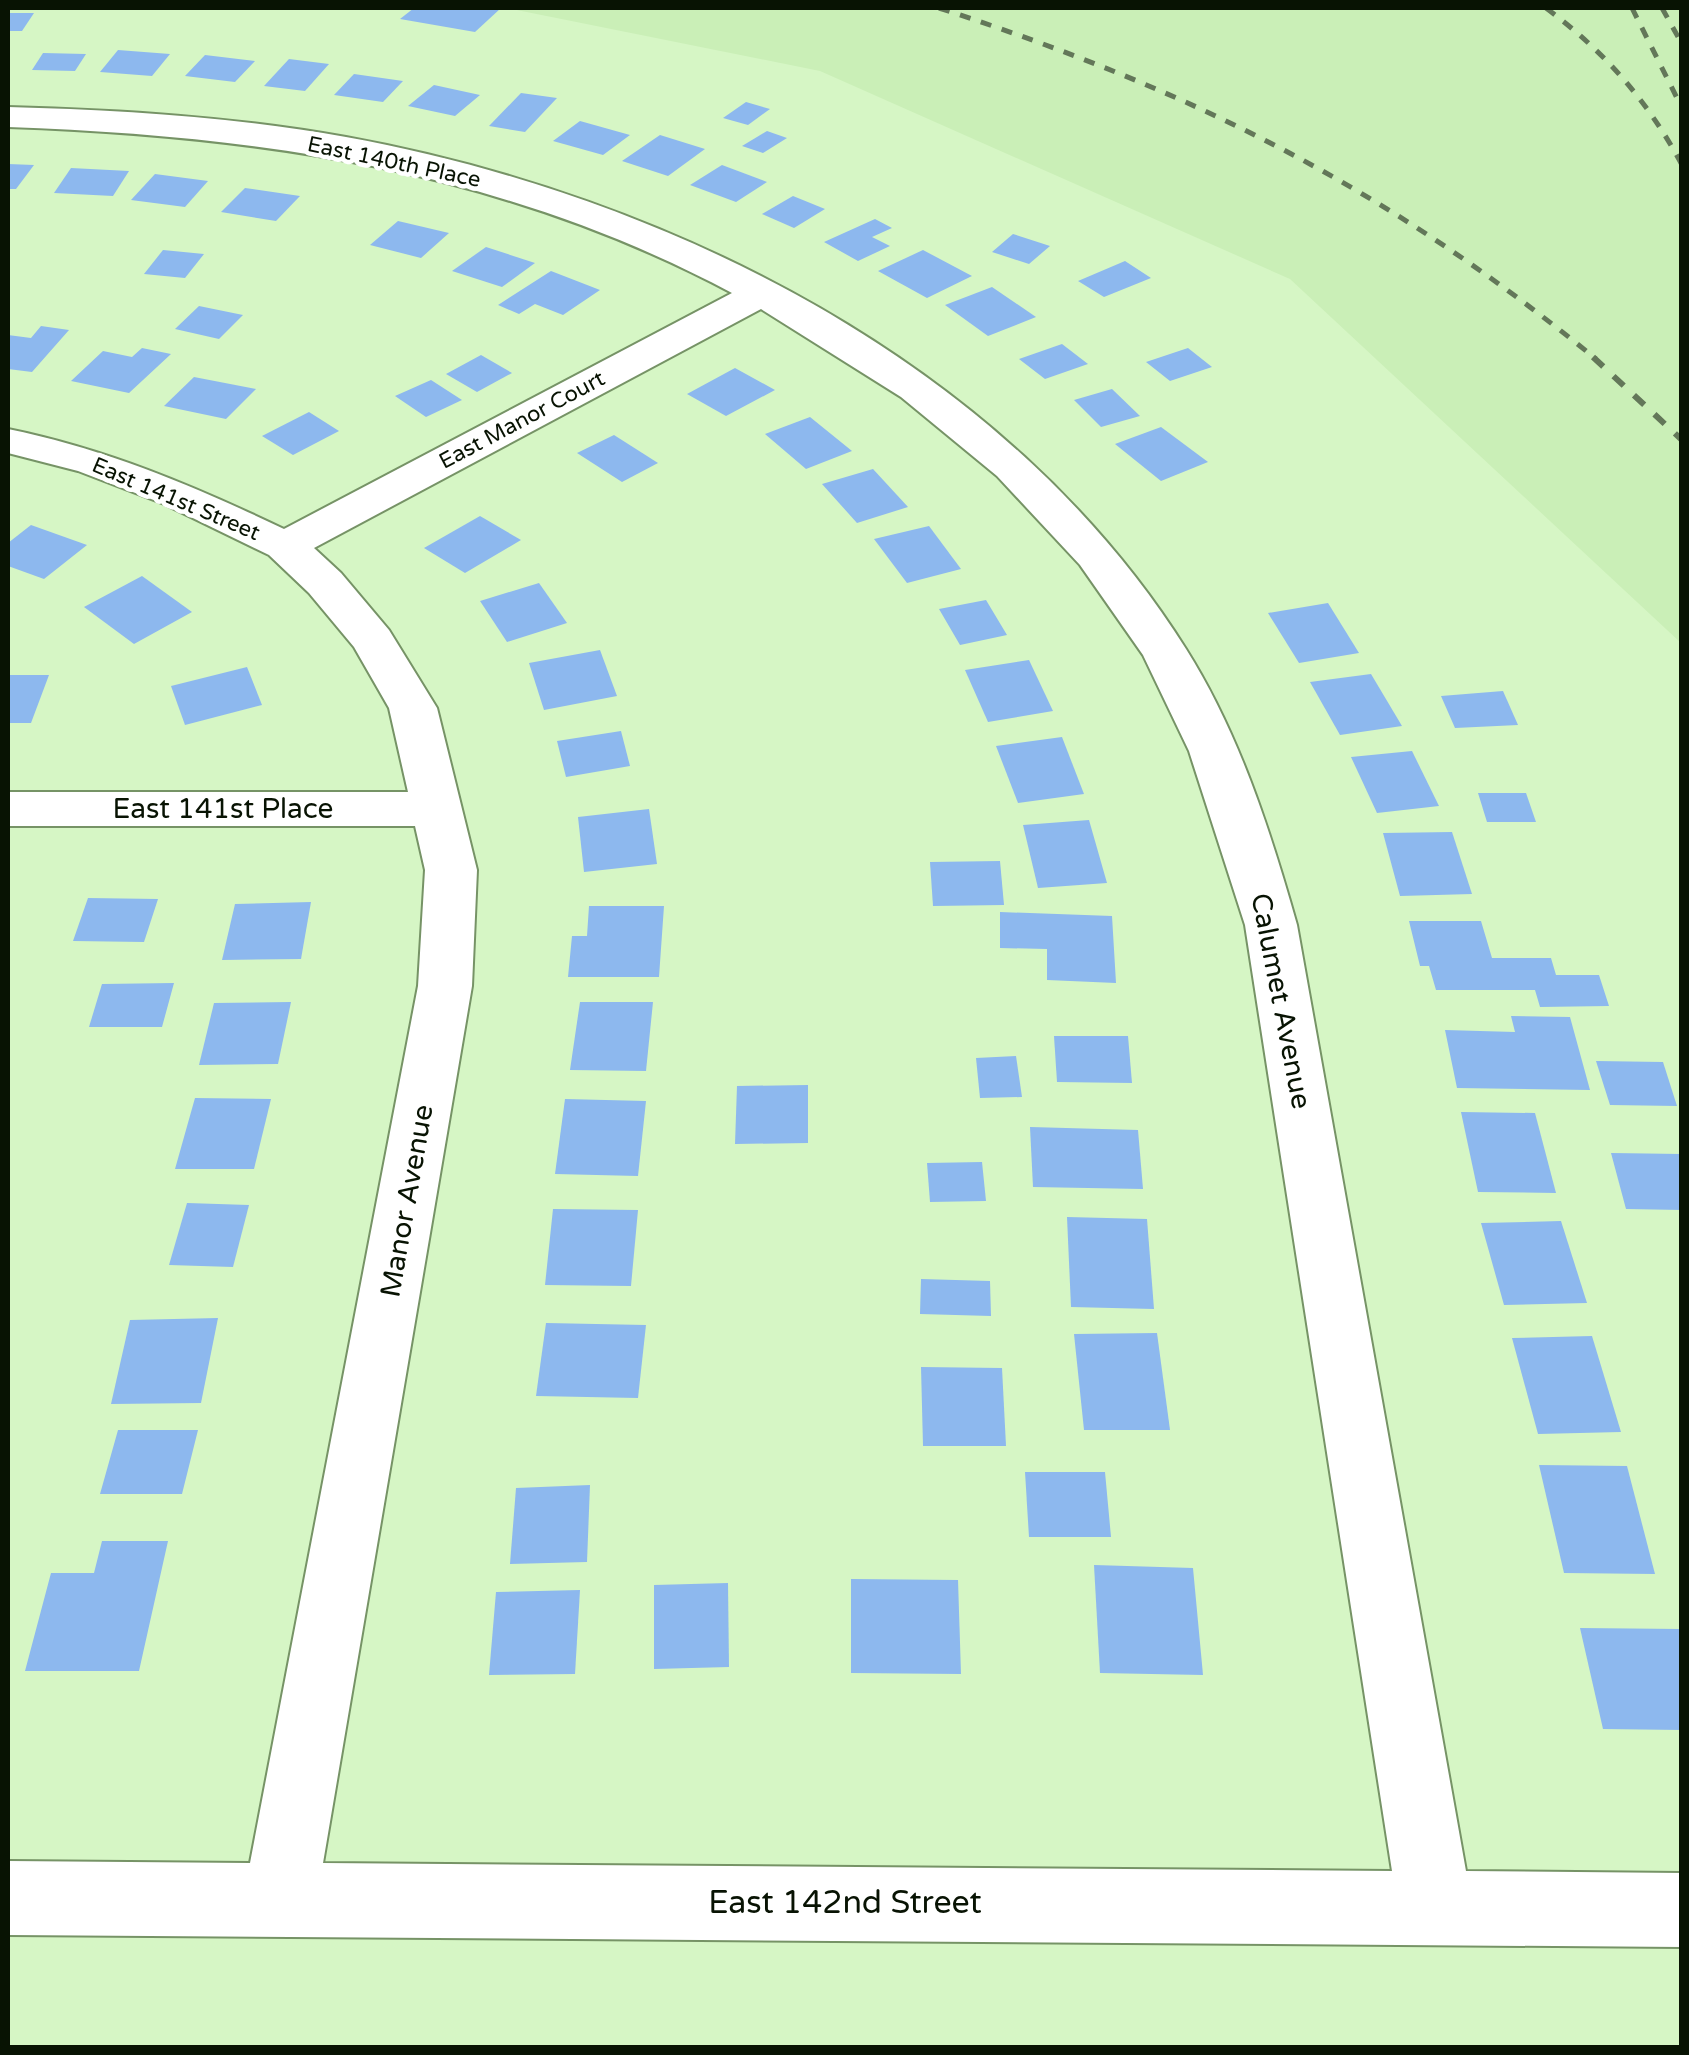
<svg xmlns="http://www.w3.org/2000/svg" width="1689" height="2055" viewBox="0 0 1689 2055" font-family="'Varela Round',sans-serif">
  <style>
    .built { fill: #caefb7 }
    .building { fill: #8db8ee }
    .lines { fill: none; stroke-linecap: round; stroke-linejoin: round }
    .minor-casing { stroke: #769366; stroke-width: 4 }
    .minor { fill: #fff; fill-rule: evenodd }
    .rail-far1 { stroke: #637759; stroke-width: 5; stroke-dasharray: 11 11; stroke-linecap: butt }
    .rail { stroke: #637759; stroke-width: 6; stroke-dasharray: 14 14; stroke-linecap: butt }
    .labels { text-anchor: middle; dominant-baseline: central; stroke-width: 9; stroke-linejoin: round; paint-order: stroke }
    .far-street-label { font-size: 22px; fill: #081303; stroke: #fff }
    .street-label { font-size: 28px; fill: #081303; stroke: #fff }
    .near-street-label { font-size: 32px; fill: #081303; stroke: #fff }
  </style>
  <rect width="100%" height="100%" fill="#d6f6c5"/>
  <path class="built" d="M507 8H1681V643L1290 279 820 71Z"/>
  <g class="building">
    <path d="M414 8H501L475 32 400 19Z"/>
    <path d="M10 13H34L22 31H8Z"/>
    <path d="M118 50 170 54 152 76 100 72Z"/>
    <path d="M43 53 86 54 75 71 32 70Z"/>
    <path d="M205 55 255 61 235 82 185 76Z"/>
    <path d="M289 59 329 64 305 91 264 86Z"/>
    <path d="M354 74 403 81 383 102 334 95Z"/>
    <path d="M434 85 480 95 455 116 408 106Z"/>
    <path d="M521 93 557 98 525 132 489 126Z"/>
    <path d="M746 102 770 109 748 125 723 118Z"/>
    <path d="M580 121 630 135 603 155 553 141Z"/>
    <path d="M767 131 787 138 763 153 742 146Z"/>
    <path d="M660 135 705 149 668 176 622 161Z"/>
    <path d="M8 164 34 165 16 189H8Z"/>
    <path d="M722 165 767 182 736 202 690 185Z"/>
    <path d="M71 168 129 171 113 196 54 193Z"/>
    <path d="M155 174 208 181 185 207 131 200Z"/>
    <path d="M245 188 300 196 276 221 221 212Z"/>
    <path d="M793 196 825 209 794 228 762 214Z"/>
    <path d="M875 219 892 228 872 237 890 246 858 261 824 242Z"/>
    <path d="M398 221 449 233 421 258 370 245Z"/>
    <path d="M1013 234 1050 246 1029 264 992 252Z"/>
    <path d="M486 247 535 263 502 287 452 271Z"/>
    <path d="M163 250 204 254 185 278 144 274Z"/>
    <path d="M923 250 972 276 927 298 878 271Z"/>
    <path d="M1125 261 1151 278 1104 297 1078 281Z"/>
    <path d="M551 271 600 290 563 315 535 304 519 314 498 305Z"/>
    <path d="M992 287 1036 317 988 336 945 305Z"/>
    <path d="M199 306 243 315 219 339 175 329Z"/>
    <path d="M41 326 69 330 32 372 8 369V335L31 338Z"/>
    <path d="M1062 344 1088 364 1045 379 1019 359Z"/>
    <path d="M142 348 171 354 129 393 71 381 103 351 132 357Z"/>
    <path d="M1188 348 1212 367 1170 381 1146 362Z"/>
    <path d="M481 355 512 373 477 392 446 374Z"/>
    <path d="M735 368 775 390 726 416 687 394Z"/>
    <path d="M194 377 256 389 226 419 164 406Z"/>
    <path d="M431 380 462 400 426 417 395 396Z"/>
    <path d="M1112 389 1140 416 1101 427 1074 400Z"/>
    <path d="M309 412 339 431 293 455 262 436Z"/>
    <path d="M810 417 852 451 806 469 765 434Z"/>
    <path d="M1161 427 1208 462 1161 481 1115 444Z"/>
    <path d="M614 435 658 463 622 482 577 453Z"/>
    <path d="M873 469 908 507 857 523 822 484Z"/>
    <path d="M480 516 521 540 465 573 424 548Z"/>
    <path d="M31 525 87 545 44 579 8 566V543Z"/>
    <path d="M929 526 961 569 907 583 874 539Z"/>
    <path d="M142 576 192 612 134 644 84 607Z"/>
    <path d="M539 583 567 623 507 642 480 601Z"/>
    <path d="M986 600 1007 635 960 645 939 609Z"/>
    <path d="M1328 603 1359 653 1299 663 1268 613Z"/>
    <path d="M600 650 617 696 544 710 529 663Z"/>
    <path d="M1029 660 1053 711 988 722 965 670Z"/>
    <path d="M247 667 262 705 185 725 171 686Z"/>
    <path d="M1371 674 1402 726 1340 735 1310 682Z"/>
    <path d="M8 675H49L31 723H8Z"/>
    <path d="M1503 691 1518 725 1455 728 1441 696Z"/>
    <path d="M621 731 630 766 566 777 557 741Z"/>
    <path d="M1062 737 1084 794 1018 803 996 746Z"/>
    <path d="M1412 751 1439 806 1377 813 1351 757Z"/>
    <path d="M1478 793H1526L1536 822H1487Z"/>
    <path d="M649 809 657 864 584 872 578 817Z"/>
    <path d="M1089 820 1107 883 1038 888 1023 825Z"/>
    <path d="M1452 832 1472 894 1400 896 1383 833Z"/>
    <path d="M1000 861 1004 905 933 906 930 862Z"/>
    <path d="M88 898 158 899 144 942 73 941Z"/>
    <path d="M311 902 301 959 222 960 235 904Z"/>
    <path d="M589 906H664L659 977H568L572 936H587Z"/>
    <path d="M1000 912 1112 916 1116 983 1047 980V949L1000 948Z"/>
    <path d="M1409 921H1481L1492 958H1551L1556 975H1599L1609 1006 1540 1007 1535 990H1436L1429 966H1420Z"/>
    <path d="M174 983 162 1027H89L102 984Z"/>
    <path d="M291 1002 278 1064 199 1065 214 1003Z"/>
    <path d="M580 1002H653L646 1071 570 1070Z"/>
    <path d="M1511 1016 1570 1017 1590 1090 1457 1088 1445 1030 1515 1032Z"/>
    <path d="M1054 1036H1128L1132 1083 1057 1082Z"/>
    <path d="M1016 1056 1022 1097 980 1098 976 1058Z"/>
    <path d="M1596 1061 1663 1062 1677 1106 1610 1105Z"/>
    <path d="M808 1085V1143L735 1144 737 1086Z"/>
    <path d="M195 1098 271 1099 254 1169H175Z"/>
    <path d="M565 1099 646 1101 638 1176 555 1174Z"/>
    <path d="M1461 1112 1535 1113 1556 1193 1478 1192Z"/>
    <path d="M1030 1127 1138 1130 1143 1189 1033 1187Z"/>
    <path d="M1611 1153 1682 1154V1210L1626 1209Z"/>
    <path d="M982 1162 986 1201 930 1202 927 1163Z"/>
    <path d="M187 1203 249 1205 233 1267 169 1265Z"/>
    <path d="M553 1209 638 1210 631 1286 545 1285Z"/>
    <path d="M1067 1217 1147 1219 1154 1309 1071 1307Z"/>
    <path d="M1561 1221 1587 1303 1504 1305 1481 1223Z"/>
    <path d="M921 1279 990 1281 991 1316 920 1314Z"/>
    <path d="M218 1318 201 1403 111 1404 130 1320Z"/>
    <path d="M546 1323 646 1325 638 1398 536 1396Z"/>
    <path d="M1157 1333 1170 1430H1084L1074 1334Z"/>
    <path d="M1592 1336 1621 1432 1538 1434 1512 1338Z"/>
    <path d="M921 1367 1002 1368 1006 1446H923Z"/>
    <path d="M118 1430H198L182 1494H100Z"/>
    <path d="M1539 1465 1627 1466 1655 1574 1564 1573Z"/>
    <path d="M1025 1472H1105L1111 1537H1029Z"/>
    <path d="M590 1485 587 1562 510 1564 516 1488Z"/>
    <path d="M102 1541H168L139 1671H25L51 1573H94Z"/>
    <path d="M1094 1565 1193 1568 1203 1675 1100 1673Z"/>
    <path d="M851 1579 958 1580 961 1674 851 1673Z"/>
    <path d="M728 1583 729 1667 654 1669V1585Z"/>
    <path d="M580 1590 575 1674 489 1675 496 1592Z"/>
    <path d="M1580 1628 1681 1629 1682 1730 1603 1729Z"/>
  </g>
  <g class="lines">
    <g class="minor-casing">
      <path id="minor" d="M8 107C121 110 235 117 346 137 670 196 1007 364 1186 649 1239 733 1270 830 1297 925L1466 1871 1682 1873V1947L8 1935V1861L250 1863 418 986 425 870 415 826H8V792H408L389 708 354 647 309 593 269 555 164 504 78 471 8 453V429C106 449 194 486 284 529L732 293C503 171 264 136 8 127ZM761 309 901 397 997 476 1080 565 1143 655 1189 751 1245 925 1392 1871 323 1863 472 986 477 870 437 708 389 630 341 573 314 548Z"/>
    </g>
    <use href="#minor" class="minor"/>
    <g class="rail-far1">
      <path d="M939 8C1194 91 1387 188 1596 359"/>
      <path d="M1546 8C1604 51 1648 101 1682 165"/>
      <path d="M1632 8 1682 108"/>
      <path d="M1662 8 1682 44"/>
    </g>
    <path class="rail" d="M1593 357 1682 440"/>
  </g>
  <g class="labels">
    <g class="far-street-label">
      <text transform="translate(394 162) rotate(12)">East 140th Place</text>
      <text transform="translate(522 420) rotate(-28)">East Manor Court</text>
      <text transform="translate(176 499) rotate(23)">East 141st Street</text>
    </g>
    <g class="street-label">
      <text x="223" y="809">East 141st Place</text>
      <text transform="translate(1281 1001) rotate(79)">Calumet Avenue</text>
      <text transform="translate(407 1201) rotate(-80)">Manor Avenue</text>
    </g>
    <g class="near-street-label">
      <text x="845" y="1903">East 142nd Street</text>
    </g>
  </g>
  <rect width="1689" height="2055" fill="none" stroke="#081303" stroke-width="20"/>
</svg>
